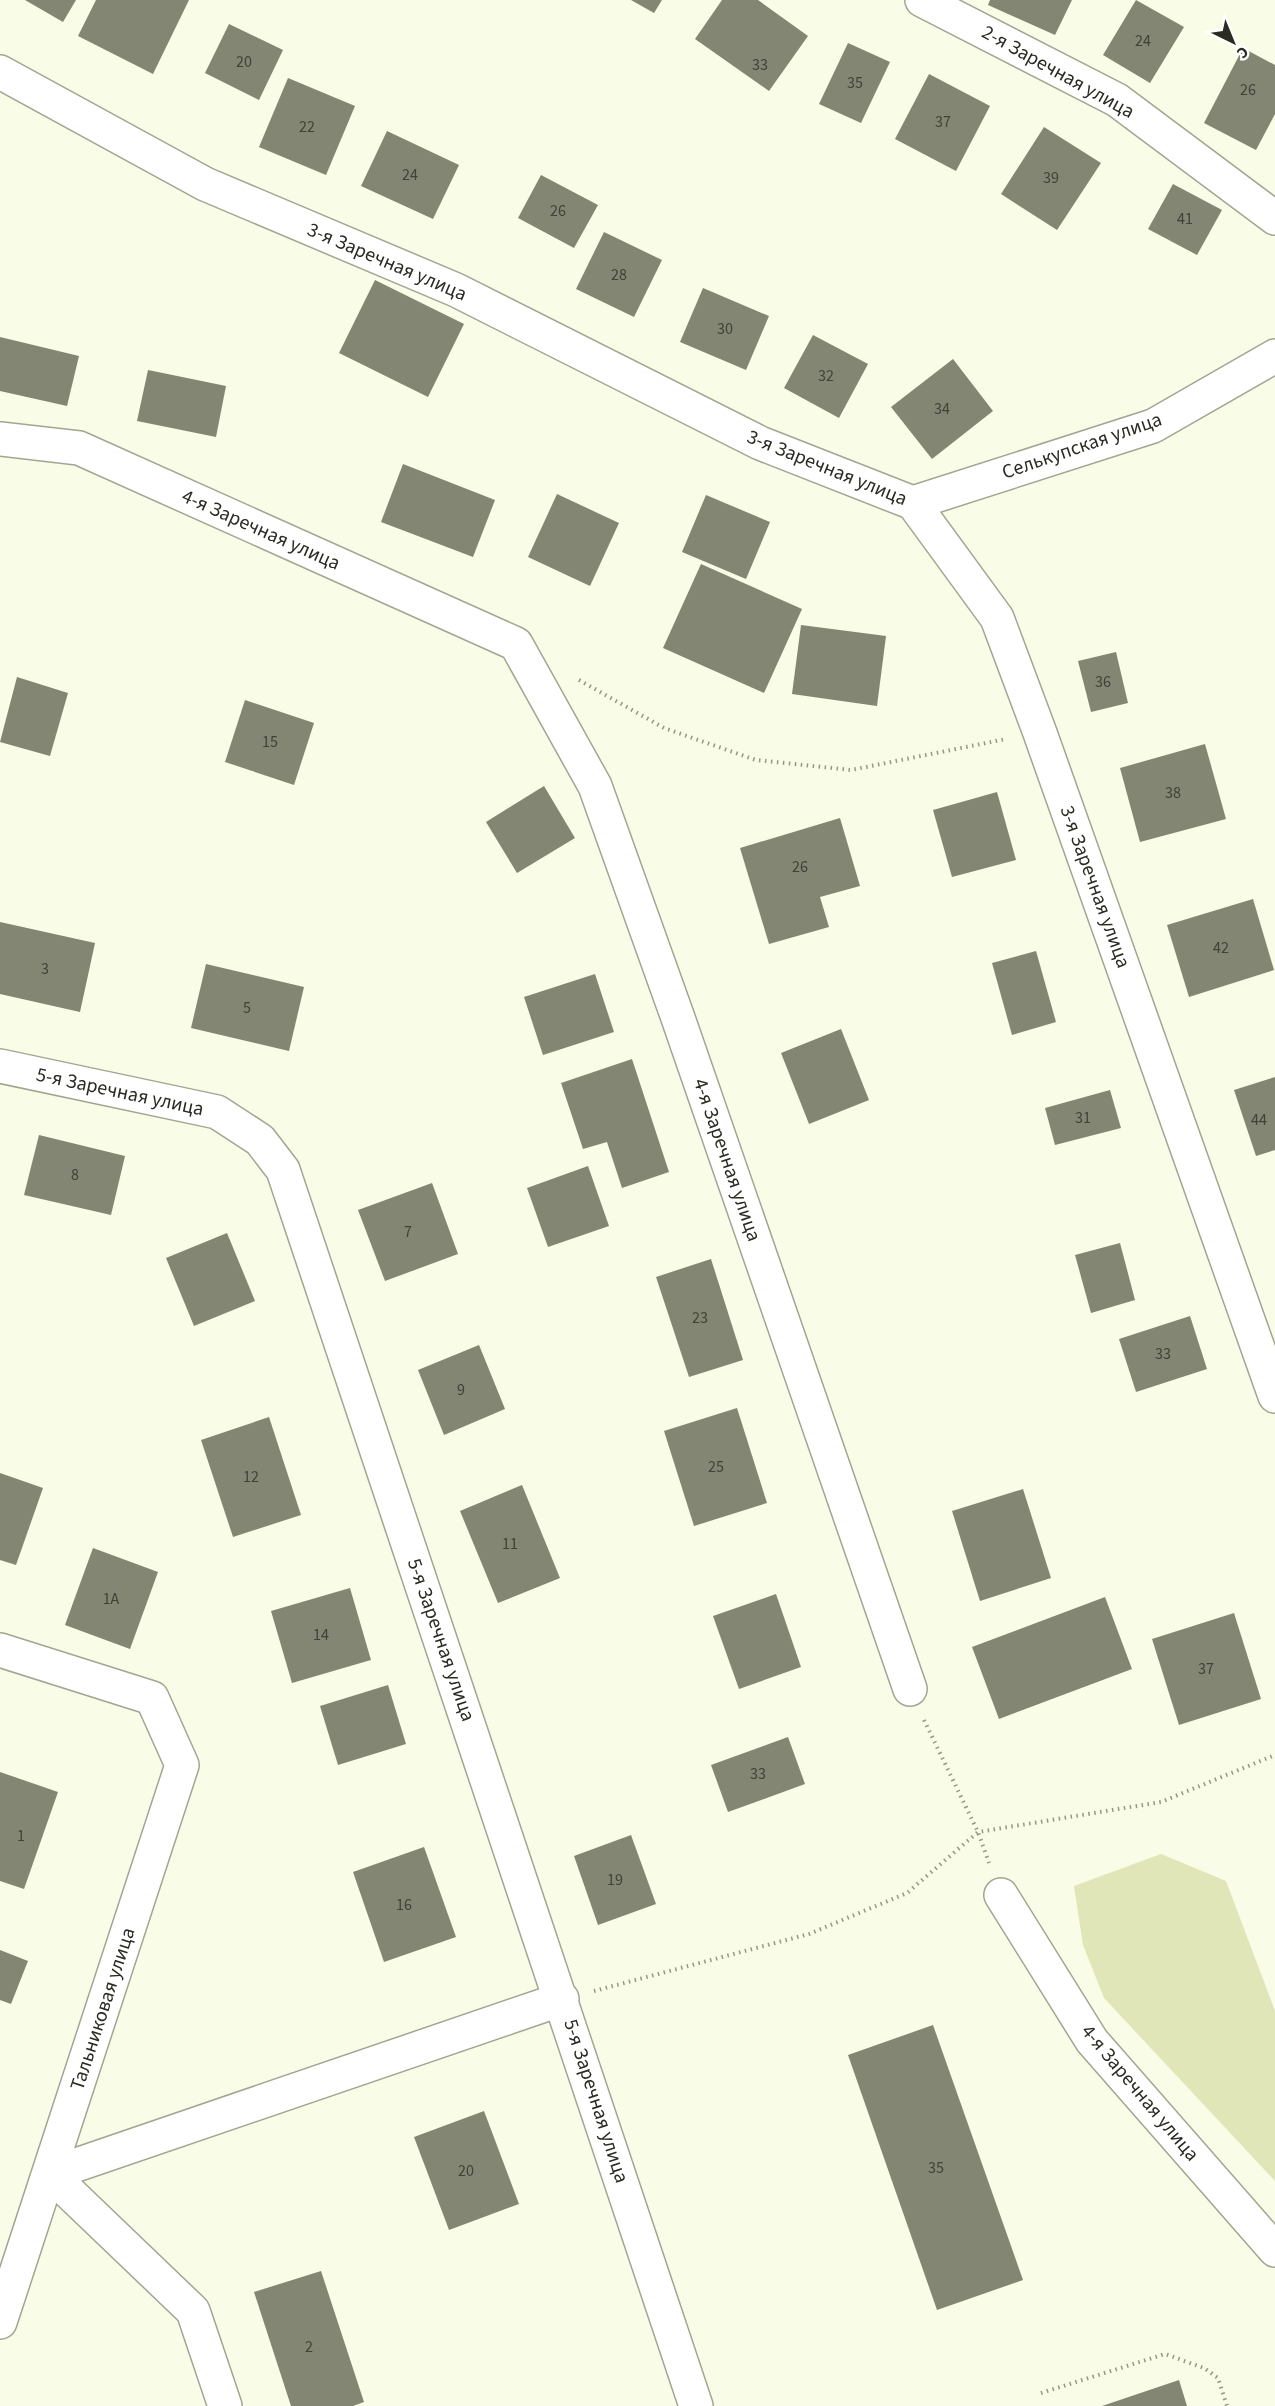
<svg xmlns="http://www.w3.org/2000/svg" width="1275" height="2406" viewBox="0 0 1275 2406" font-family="'Source Sans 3',sans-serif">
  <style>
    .green { fill: #e0e6b7 }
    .building { fill: #838672 }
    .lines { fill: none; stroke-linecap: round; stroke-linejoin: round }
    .minor-casing { stroke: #a2a691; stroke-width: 36 }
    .path { stroke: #959788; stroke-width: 4; stroke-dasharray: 1.5 4.5; stroke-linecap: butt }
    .minor { stroke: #fff; stroke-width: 33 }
    .labels { text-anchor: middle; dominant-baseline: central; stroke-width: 4.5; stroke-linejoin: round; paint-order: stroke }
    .number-label { font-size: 16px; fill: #404237 }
    .street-label { font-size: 20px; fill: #2a2b23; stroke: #fff }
  </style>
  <rect width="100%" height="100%" fill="#f9fce6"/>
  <path class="green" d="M1161 1854 1226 1881 1275 2011V2181L1104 1998 1083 1945 1074 1886Z"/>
  <g class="building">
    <path d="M25 0H76L63 22Z"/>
    <path d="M96 0H189L153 74 78 36Z"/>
    <path d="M631 0H662L654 13Z"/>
    <path d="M722 0H758L808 36 769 91 695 39Z"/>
    <path d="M990 0H1072L1055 35 988 5Z"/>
    <path d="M1136 0 1184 27 1150 83 1103 55Z"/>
    <path d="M229 24 283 50 259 100 205 73Z"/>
    <path d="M848 43 890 62 861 123 819 104Z"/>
    <path d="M1243 48 1275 65V114L1256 150 1204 123Z"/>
    <path d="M929 74 990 106 956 171 895 139Z"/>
    <path d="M288 78 355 106 326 175 259 147Z"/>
    <path d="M1044 127 1101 163 1057 230 1001 194Z"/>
    <path d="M387 131 459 165 433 219 361 186Z"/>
    <path d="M541 175 598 205 574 248 518 218Z"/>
    <path d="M1173 184 1222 210 1197 255 1148 229Z"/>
    <path d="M604 232 662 260 634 317 576 289Z"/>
    <path d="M375 280 464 324 428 397 339 353Z"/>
    <path d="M703 288 769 316 746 370 680 342Z"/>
    <path d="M813 335 868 364 839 418 784 388Z"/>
    <path d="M0 337 79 356 67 406 0 391Z"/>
    <path d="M953 359 993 411 932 459 891 407Z"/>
    <path d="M148 370 226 386 216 437 137 421Z"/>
    <path d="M403 464 495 500 473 557 381 522Z"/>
    <path d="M557 494 619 523 590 586 528 557Z"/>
    <path d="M706 495 770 522 746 579 682 552Z"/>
    <path d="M701 564 802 609 764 693 663 648Z"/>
    <path d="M801 625 886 636 877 706 792 694Z"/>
    <path d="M1116 652 1128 703 1091 712 1078 661Z"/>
    <path d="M17 677 68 693 50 756 0 742Z"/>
    <path d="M245 700 314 723 294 785 225 762Z"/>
    <path d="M1205 744 1226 819 1140 842 1120 768Z"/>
    <path d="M544 786 575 838 517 873 486 822Z"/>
    <path d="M997 792 1016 860 952 877 933 810Z"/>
    <path d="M840 818 860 886 820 897 829 927 769 944 740 848Z"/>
    <path d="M1253 899 1274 970 1189 997 1167 925Z"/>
    <path d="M0 922 95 943 80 1012 0 994Z"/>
    <path d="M1036 951 1056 1022 1012 1035 992 963Z"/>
    <path d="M206 964 304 987 289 1051 191 1028Z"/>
    <path d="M595 974 614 1032 543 1055 524 997Z"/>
    <path d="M841 1029 869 1100 809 1124 781 1053Z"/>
    <path d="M632 1059 669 1172 622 1188 607 1142 583 1149 561 1083Z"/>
    <path d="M1275 1077V1150L1256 1156 1234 1090Z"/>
    <path d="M1110 1090 1121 1128 1055 1145 1045 1108Z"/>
    <path d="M39 1135 125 1156 111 1215 24 1195Z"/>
    <path d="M588 1166 609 1226 548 1247 527 1188Z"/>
    <path d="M432 1183 458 1254 385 1281 358 1210Z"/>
    <path d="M227 1233 255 1301 194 1326 166 1258Z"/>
    <path d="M1120 1243 1135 1300 1091 1313 1075 1255Z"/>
    <path d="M711 1259 743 1360 689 1377 656 1277Z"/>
    <path d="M1190 1316 1207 1369 1136 1392 1119 1339Z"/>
    <path d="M479 1345 505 1409 444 1435 418 1370Z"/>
    <path d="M737 1408 767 1503 694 1526 664 1431Z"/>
    <path d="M269 1417 301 1515 233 1537 201 1440Z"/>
    <path d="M0 1473 43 1488 16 1565 0 1560Z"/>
    <path d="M522 1485 560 1578 498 1603 460 1511Z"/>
    <path d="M1023 1489 1051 1578 980 1601 952 1511Z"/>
    <path d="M93 1548 158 1572 130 1649 65 1625Z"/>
    <path d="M350 1588 371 1660 292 1683 271 1611Z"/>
    <path d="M776 1594 801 1667 739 1689 713 1616Z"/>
    <path d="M1105 1597 1132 1669 999 1719 972 1647Z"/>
    <path d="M1234 1613 1261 1699 1179 1725 1152 1639Z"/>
    <path d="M388 1685 406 1744 338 1765 320 1706Z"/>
    <path d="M788 1737 805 1784 728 1812 711 1765Z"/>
    <path d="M0 1772 58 1792 24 1889 0 1881Z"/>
    <path d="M631 1835 656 1904 598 1925 574 1856Z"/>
    <path d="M424 1847 456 1937 384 1962 353 1872Z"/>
    <path d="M0 1950 28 1961 11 2004 0 2000Z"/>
    <path d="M933 2025 1023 2280 937 2310 848 2055Z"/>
    <path d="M484 2111 519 2204 449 2230 414 2137Z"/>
    <path d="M321 2271 364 2402 353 2406H291L254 2292Z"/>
    <path d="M1179 2380 1187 2406H1102Z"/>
  </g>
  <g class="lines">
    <g class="minor-casing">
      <g id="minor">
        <path d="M922 0 1117 100 1275 218"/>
        <path d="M0 72 205 184 456 290 760 443 913 503 997 618 1040 733 1275 1396"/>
        <path d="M0 439 79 448 516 644 595 786 678 1018 910 1689"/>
        <path d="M913 503 1153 426 1275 356"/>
        <path d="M0 1066 217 1112 260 1140 283 1170 696 2406"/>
        <path d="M0 1650 152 1698 182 1765 0 2322"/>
        <path d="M1001 1895 1092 2041 1275 2250"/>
        <path d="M225 2406 193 2311 50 2174 562 1999"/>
      </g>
    </g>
    <g class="path">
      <path d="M579 680 664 728 756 760 851 770 1006 739"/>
      <path d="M924 1720 978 1832 989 1863"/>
      <path d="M594 1991 809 1934 907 1893 978 1832 1161 1802 1275 1755"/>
      <path d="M1041 2393 1165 2354 1204 2368 1218 2378 1227 2406"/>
    </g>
    <use href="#minor" class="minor"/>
  </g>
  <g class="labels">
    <g class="number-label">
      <text x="1143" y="41">24</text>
      <text x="244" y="62">20</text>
      <text x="760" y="65">33</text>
      <text x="855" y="83">35</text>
      <text x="1248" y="90">26</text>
      <text x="943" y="122">37</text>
      <text x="307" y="127">22</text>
      <text x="410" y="175">24</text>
      <text x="1051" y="178">39</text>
      <text x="558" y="211">26</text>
      <text x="1185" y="219">41</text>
      <text x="619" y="275">28</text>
      <text x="725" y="329">30</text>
      <text x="826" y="376">32</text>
      <text x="942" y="409">34</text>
      <text x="1103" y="682">36</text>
      <text x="270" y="742">15</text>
      <text x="1173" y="793">38</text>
      <text x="800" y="867">26</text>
      <text x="1221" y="948">42</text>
      <text x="45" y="969">3</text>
      <text x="247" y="1008">5</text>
      <text x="1083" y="1118">31</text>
      <text x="1259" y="1120">44</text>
      <text x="75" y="1175">8</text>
      <text x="408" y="1232">7</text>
      <text x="700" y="1318">23</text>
      <text x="1163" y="1354">33</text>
      <text x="461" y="1390">9</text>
      <text x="716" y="1467">25</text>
      <text x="251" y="1477">12</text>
      <text x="510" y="1544">11</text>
      <text x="111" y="1599">1А</text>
      <text x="321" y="1635">14</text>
      <text x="1206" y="1669">37</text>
      <text x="758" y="1774">33</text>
      <text x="21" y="1836">1</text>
      <text x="615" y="1880">19</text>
      <text x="404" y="1905">16</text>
      <text x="936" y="2168">35</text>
      <text x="466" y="2171">20</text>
      <text x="309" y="2347">2</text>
    </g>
    <g class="street-label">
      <text transform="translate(1058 72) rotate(29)">2-я Заречная улица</text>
      <text transform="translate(387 262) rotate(23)">3-я Заречная улица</text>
      <text transform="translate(1082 446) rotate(-19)">Селькупская улица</text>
      <text transform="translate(827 468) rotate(22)">3-я Заречная улица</text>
      <text transform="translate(261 530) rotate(24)">4-я Заречная улица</text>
      <text transform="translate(1095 887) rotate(70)">3-я Заречная улица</text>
      <text transform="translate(120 1092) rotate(12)">5-я Заречная улица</text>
      <text transform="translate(727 1160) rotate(71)">4-я Заречная улица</text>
      <text transform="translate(441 1640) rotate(71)">5-я Заречная улица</text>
      <text transform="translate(103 2009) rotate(-72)">Тальниковая улица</text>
      <text transform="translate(1140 2093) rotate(50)">4-я Заречная улица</text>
      <text transform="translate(596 2101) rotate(72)">5-я Заречная улица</text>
    </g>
  </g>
  <g transform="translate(1233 42) rotate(137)" stroke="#ffffff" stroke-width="4.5" paint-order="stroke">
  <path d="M0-4.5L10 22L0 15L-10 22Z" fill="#2a2b23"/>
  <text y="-9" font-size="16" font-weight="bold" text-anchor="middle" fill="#2a2b23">С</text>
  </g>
</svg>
